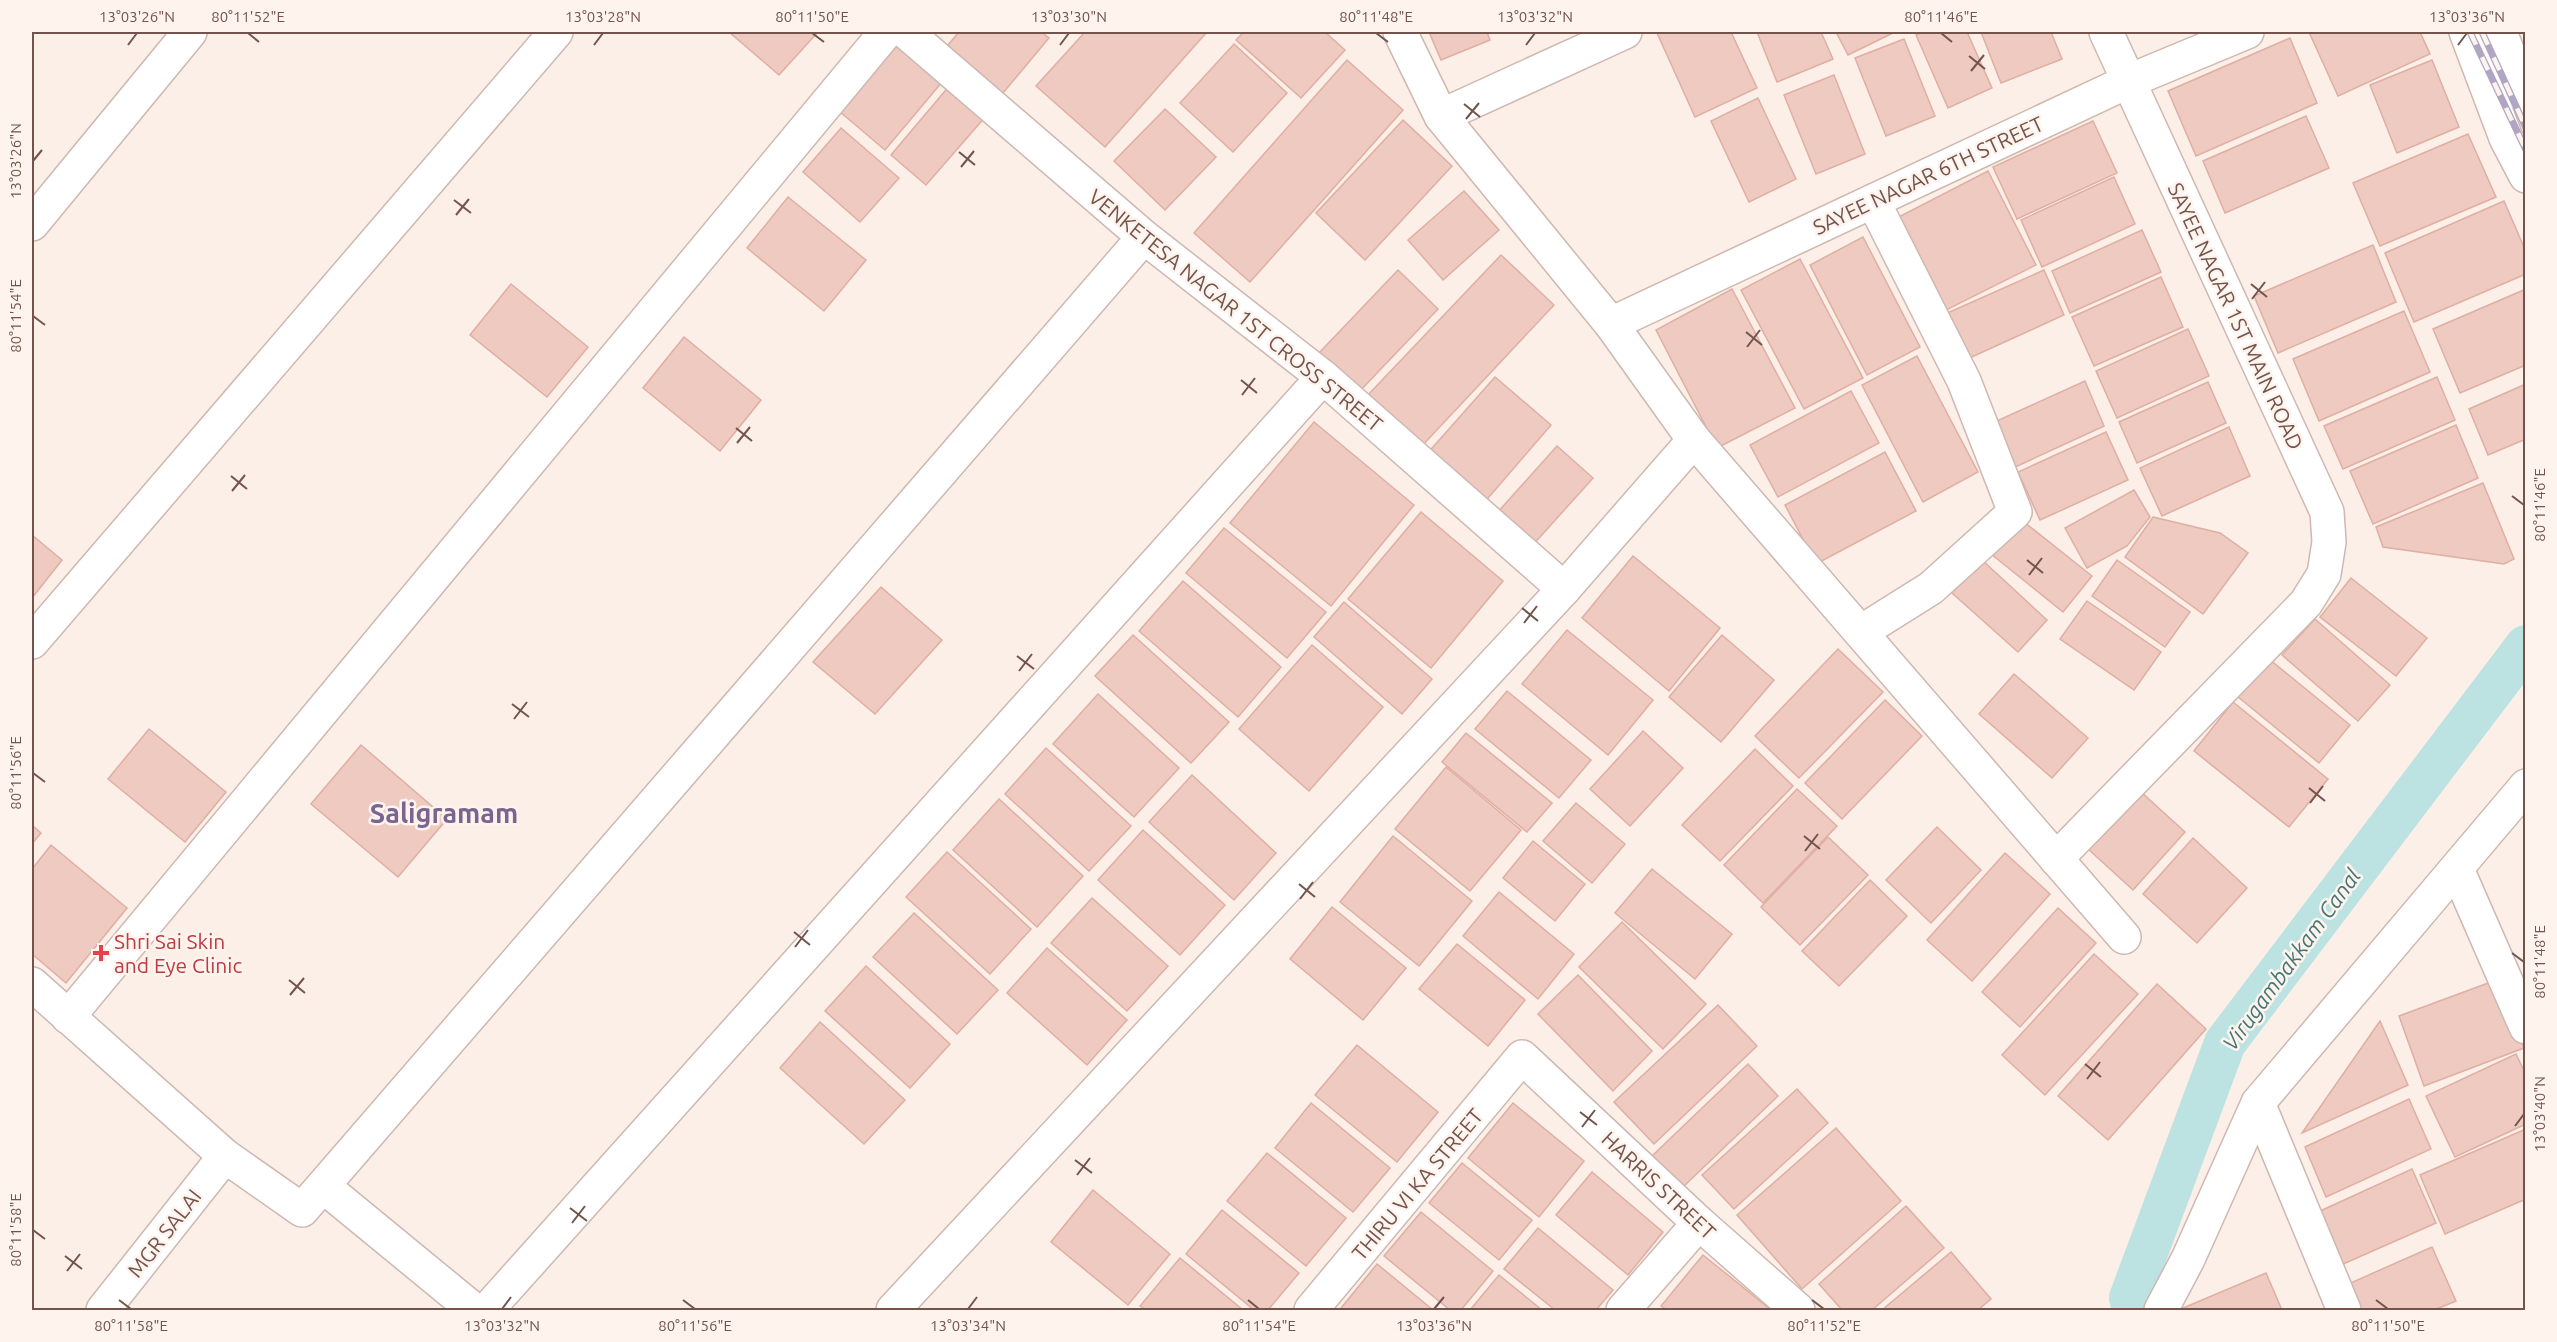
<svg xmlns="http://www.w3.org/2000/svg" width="2557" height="1342" viewBox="0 0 2557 1342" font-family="Ubuntu,sans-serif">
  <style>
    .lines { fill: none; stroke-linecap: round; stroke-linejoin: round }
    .canal { stroke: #bce3e2; stroke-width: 42 }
    .building { fill: #eecac0; stroke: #e0aea2; stroke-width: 1.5 }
    .street-casing { stroke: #ceb8b1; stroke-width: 36 }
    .secondary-casing { stroke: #d0b7ae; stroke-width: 36 }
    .street { stroke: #fff; stroke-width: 33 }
    .secondary { stroke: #fff; stroke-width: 33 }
    .rail-casing { stroke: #b0a6c4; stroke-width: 7 }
    .rail { stroke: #fef4ed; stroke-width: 4.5; stroke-dasharray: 14; stroke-linecap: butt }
    .ticks { fill: none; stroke: #73544d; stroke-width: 2 }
    .health-dot { fill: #e0444e; stroke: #fef4ed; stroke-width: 2 }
    .labels { text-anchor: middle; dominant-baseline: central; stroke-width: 5; stroke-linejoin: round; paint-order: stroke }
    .street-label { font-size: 21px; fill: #73544d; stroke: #fef4ed }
    .health-label { font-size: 21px; fill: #be3a42; stroke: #fef4ed; text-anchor: start }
    .water-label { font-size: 22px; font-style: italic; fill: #427776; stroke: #fef4ed }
    .district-label { font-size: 27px; font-weight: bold; fill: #79658f; stroke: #fef4ed }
    .neatline { fill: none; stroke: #73544d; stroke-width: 2 }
    .ticks-label { font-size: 15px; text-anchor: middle; fill: #73544d }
  </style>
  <rect width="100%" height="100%" fill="#fbefe7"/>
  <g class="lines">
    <path class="canal" d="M2134 1310 2130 1298 2225 1043 2526 646"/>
  </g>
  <g class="building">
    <path d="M729 32H818L779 75Z"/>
    <path d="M959 32H1041L1049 38 998 99 942 52Z"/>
    <path d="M1085 32H1207L1105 147 1036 86Z"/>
    <path d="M1244 32H1325L1345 50 1301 98 1236 40Z"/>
    <path d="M1429 32H1487L1490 40 1441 60Z"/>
    <path d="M1660 32H1731L1757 88 1695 117 1657 33Z"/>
    <path d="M1757 32H1821L1833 59 1777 82Z"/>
    <path d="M1836 32H1895L1848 55Z"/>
    <path d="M1923 32H1967L1992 88 1948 108 1916 35Z"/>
    <path d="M1981 32H2051L2062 59 2001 83Z"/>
    <path d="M2309 32H2420L2430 54 2338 96Z"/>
    <path d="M2290 38 2317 103 2196 156 2168 91Z"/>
    <path d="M1904 39 1935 116 1886 136 1855 58Z"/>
    <path d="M896 44 942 82 885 150 839 111Z"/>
    <path d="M1234 44 1287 93 1233 152 1180 103Z"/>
    <path d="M1347 60 1403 110 1250 282 1194 233Z"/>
    <path d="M2432 60 2459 127 2397 153 2370 85Z"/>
    <path d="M1834 75 1865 154 1816 174 1784 95Z"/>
    <path d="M950 85 986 116 926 185 891 155Z"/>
    <path d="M1758 98 1796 179 1749 202 1711 121Z"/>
    <path d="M1165 109 1216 157 1165 210 1114 161Z"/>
    <path d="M2306 116 2329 168 2225 213 2203 161Z"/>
    <path d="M1403 120 1452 166 1365 260 1316 213Z"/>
    <path d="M2093 121 2117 173 2017 219 1993 167Z"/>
    <path d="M841 128 899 178 860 222 803 172Z"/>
    <path d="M2468 134 2496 197 2380 246 2353 183Z"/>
    <path d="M1988 171 2036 265 1932 317 1885 224Z"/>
    <path d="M2114 177 2135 224 2042 267 2021 220Z"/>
    <path d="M1464 191 1499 230 1443 280 1408 240Z"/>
    <path d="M788 197 866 260 824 311 747 248Z"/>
    <path d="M2504 201 2526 252V274L2414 322 2385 253Z"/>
    <path d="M2142 230 2161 272 2070 313 2052 271Z"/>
    <path d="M1863 237 1920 347 1867 375 1810 265Z"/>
    <path d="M2373 245 2396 302 2278 353 2254 296Z"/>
    <path d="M1501 255 1554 305 1420 448 1366 397Z"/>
    <path d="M1800 259 1863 378 1804 409 1741 290Z"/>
    <path d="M1398 270 1438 309 1359 392 1319 353Z"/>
    <path d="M2044 270 2064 315 1963 361 1943 315Z"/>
    <path d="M2161 277 2183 327 2094 366 2072 317Z"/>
    <path d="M511 284 588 347 547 397 470 335Z"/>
    <path d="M1732 289 1795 408 1717 448 1656 330Z"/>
    <path d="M2526 289V365L2460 393 2433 329Z"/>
    <path d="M2404 311 2430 372 2319 421 2293 359Z"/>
    <path d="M2188 329 2209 376 2117 418 2096 371Z"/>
    <path d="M684 337 761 400 720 451 643 388Z"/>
    <path d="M1917 356 1978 472 1923 502 1862 385Z"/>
    <path d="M1495 377 1551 425 1483 504 1426 455Z"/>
    <path d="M2437 377 2455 420 2343 469 2324 426Z"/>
    <path d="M2085 381 2104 426 2011 469 1990 424Z"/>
    <path d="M2208 382 2226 423 2137 463 2119 422Z"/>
    <path d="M2526 384V439L2488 455 2469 409Z"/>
    <path d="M1851 391 1879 443 1778 497 1750 445Z"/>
    <path d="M1314 422 1414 505 1331 606 1230 523Z"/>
    <path d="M2456 425 2478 478 2373 524 2350 471Z"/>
    <path d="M2229 427 2250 476 2162 516 2140 468Z"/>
    <path d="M2106 432 2128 480 2040 520 2018 472Z"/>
    <path d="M1557 446 1593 478 1532 546 1496 514Z"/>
    <path d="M1885 452 1916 511 1816 564 1785 505Z"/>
    <path d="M2483 483 2514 559 2504 564 2383 547 2376 527Z"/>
    <path d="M2134 490 2150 517 2127 546 2087 568 2065 528Z"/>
    <path d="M1421 512 1503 581 1431 668 1348 599Z"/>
    <path d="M2014 514 2092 576 2063 612 1986 550Z"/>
    <path d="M2153 517 2220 533 2248 553 2203 614 2125 557Z"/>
    <path d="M1224 528 1326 612 1287 658 1186 573Z"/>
    <path d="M32 535 62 560 32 598Z"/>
    <path d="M1633 556 1720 628 1669 691 1582 618Z"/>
    <path d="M1982 560 2047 620 2018 652 1952 593Z"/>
    <path d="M2117 560 2190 612 2165 647 2092 596Z"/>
    <path d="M2351 578 2427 638 2396 676 2320 617Z"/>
    <path d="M1183 581 1281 667 1238 717 1139 631Z"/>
    <path d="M881 587 942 640 875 714 813 662Z"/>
    <path d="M2087 601 2161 652 2134 690 2060 639Z"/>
    <path d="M1344 602 1432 679 1402 714 1314 637Z"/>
    <path d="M2315 619 2390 685 2358 721 2282 655Z"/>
    <path d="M1567 630 1653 700 1608 755 1522 684Z"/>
    <path d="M1133 635 1229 722 1191 763 1095 676Z"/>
    <path d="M1722 635 1774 680 1721 742 1669 697Z"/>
    <path d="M1312 645 1383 707 1309 791 1239 729Z"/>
    <path d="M1838 649 1883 692 1799 778 1755 736Z"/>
    <path d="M2269 659 2350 725 2319 763 2238 697Z"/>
    <path d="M2014 674 2088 738 2052 778 1979 714Z"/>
    <path d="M1507 691 1591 760 1559 798 1475 729Z"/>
    <path d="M1098 694 1179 768 1134 817 1053 744Z"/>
    <path d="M1885 700 1922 736 1842 819 1805 783Z"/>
    <path d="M2233 702 2328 779 2289 827 2194 751Z"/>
    <path d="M149 729 226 792 185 842 108 779Z"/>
    <path d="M1643 731 1683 768 1630 826 1590 789Z"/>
    <path d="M1466 733 1552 803 1527 832 1442 762Z"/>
    <path d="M361 745 447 819 398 877 311 804Z"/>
    <path d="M1046 748 1131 826 1089 871 1005 794Z"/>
    <path d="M1755 749 1793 786 1720 861 1682 825Z"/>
    <path d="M1446 767 1521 830 1470 891 1395 829Z"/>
    <path d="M1192 775 1276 853 1234 900 1149 822Z"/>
    <path d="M1797 789 1837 826 1763 903 1724 865Z"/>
    <path d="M2140 791 2185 832 2133 890 2087 848Z"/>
    <path d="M999 799 1083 876 1037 927 953 850Z"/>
    <path d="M1576 803 1625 844 1592 883 1543 841Z"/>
    <path d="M32 825 41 833 32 844Z"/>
    <path d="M1937 827 1981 870 1931 923 1886 880Z"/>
    <path d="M1143 830 1225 905 1180 955 1098 880Z"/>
    <path d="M1393 836 1472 901 1419 966 1340 902Z"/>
    <path d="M1828 837 1868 875 1800 945 1761 907Z"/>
    <path d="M2193 838 2247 888 2197 943 2143 894Z"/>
    <path d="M1533 841 1585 884 1555 921 1503 878Z"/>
    <path d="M51 845 127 908 66 983 32 954V869Z"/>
    <path d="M947 852 1031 929 990 974 906 897Z"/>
    <path d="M2005 853 2050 894 1972 981 1927 940Z"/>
    <path d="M1652 869 1732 934 1695 979 1615 913Z"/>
    <path d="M1870 880 1907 916 1839 986 1802 951Z"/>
    <path d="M1499 892 1574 954 1538 999 1463 936Z"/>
    <path d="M1092 898 1168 966 1127 1011 1051 943Z"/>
    <path d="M1332 907 1406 968 1363 1020 1290 959Z"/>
    <path d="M2058 908 2096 943 2020 1027 1982 992Z"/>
    <path d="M914 913 998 990 957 1034 873 957Z"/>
    <path d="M1622 922 1706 1004 1663 1049 1579 967Z"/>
    <path d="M1457 944 1525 1000 1488 1046 1419 989Z"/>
    <path d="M1047 948 1127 1020 1087 1065 1007 993Z"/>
    <path d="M2094 954 2138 994 2045 1095 2002 1055Z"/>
    <path d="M866 966 950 1044 910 1088 825 1011Z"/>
    <path d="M1578 975 1652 1051 1613 1091 1538 1014Z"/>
    <path d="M2499 979 2524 1048 2424 1086 2399 1016Z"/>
    <path d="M2157 984 2206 1029 2108 1140 2058 1096Z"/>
    <path d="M1718 1005 1757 1046 1654 1144 1614 1102Z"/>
    <path d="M2380 1021 2408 1085 2302 1133Z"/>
    <path d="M820 1022 905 1100 864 1144 780 1068Z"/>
    <path d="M1357 1045 1438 1112 1397 1162 1315 1095Z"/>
    <path d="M2516 1054 2526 1075V1124L2455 1157 2426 1096Z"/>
    <path d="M1748 1064 1778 1096 1682 1188 1652 1156Z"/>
    <path d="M1797 1089 1828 1123 1734 1209 1702 1175Z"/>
    <path d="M2409 1099 2431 1149 2326 1197 2305 1147Z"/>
    <path d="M1311 1103 1390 1168 1353 1212 1275 1148Z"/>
    <path d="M1513 1103 1584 1161 1539 1217 1468 1158Z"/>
    <path d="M1836 1128 1901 1201 1802 1289 1737 1215Z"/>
    <path d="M2526 1129V1199L2445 1234 2420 1175Z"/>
    <path d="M1267 1153 1346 1218 1306 1266 1227 1201Z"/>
    <path d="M1462 1163 1532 1220 1499 1260 1429 1203Z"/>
    <path d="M2412 1169 2436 1223 2341 1265 2318 1212Z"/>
    <path d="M1592 1172 1663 1232 1628 1275 1556 1215Z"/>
    <path d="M1093 1190 1170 1254 1128 1305 1051 1242Z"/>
    <path d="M1906 1206 1944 1248 1872 1310H1842L1819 1284Z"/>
    <path d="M1222 1210 1299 1273 1268 1310H1254L1186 1254Z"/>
    <path d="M1421 1212 1493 1271 1461 1310H1450L1384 1256Z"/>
    <path d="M1538 1228 1613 1290 1596 1310H1555L1504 1269Z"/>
    <path d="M2432 1247 2456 1301 2434 1310H2347L2337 1289Z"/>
    <path d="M1951 1252 1991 1299 1978 1310H1882Z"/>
    <path d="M1703 1255 1771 1310H1667L1661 1306Z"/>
    <path d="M1180 1258 1243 1310H1146L1140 1306Z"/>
    <path d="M1377 1264 1433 1310H1345L1341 1308Z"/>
    <path d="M2266 1273 2282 1310H2185L2183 1308Z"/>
    <path d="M1499 1275 1542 1310H1470Z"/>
  </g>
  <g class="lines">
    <g class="street-casing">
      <g id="street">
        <path d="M906 32 1144 237 1323 377 1564 589"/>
        <path d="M1441 116 1625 32"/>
        <path d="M32 224 190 32"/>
        <path d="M1611 324 1694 440 2124 937"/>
        <path d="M1861 632 1931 588 2015 512 1964 381 1873 201"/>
        <path d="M32 642 556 32"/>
        <path d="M2056 859 2306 603 2324 574 2329 542 2327 512 2106 32"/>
        <path d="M2457 869 2526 1027"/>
        <path d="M32 984 225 1156 302 1210 1144 237"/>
        <path d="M68 1017 886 32"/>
        <path d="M2258 1103 2344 1310"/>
        <path d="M323 1186 474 1310"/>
        <path d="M103 1310 225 1156"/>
        <path d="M487 1310 1323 377"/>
        <path d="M893 1310 1564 589 1694 440"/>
        <path d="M1311 1310 1522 1057 1699 1223 1798 1310"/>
        <path d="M1623 1310 1699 1223"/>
        <path d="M2161 1310 2188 1259 2258 1103 2526 786"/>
      </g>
    </g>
    <g class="secondary-casing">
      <g id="secondary">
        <path d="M1400 32 1441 116 1611 324 2129 81 2247 32"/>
        <path d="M2466 32 2506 138 2526 176"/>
        <path d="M2500 32 2526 98"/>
      </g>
    </g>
    <use href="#street" class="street"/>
    <use href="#secondary" class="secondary"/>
    <g class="rail-casing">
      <g id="rail">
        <path d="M2470 32 2526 150"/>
        <path d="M2482 32 2526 128"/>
      </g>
    </g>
    <use href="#rail" class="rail"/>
  </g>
  <path class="ticks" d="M248 33 259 42M812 33 824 42M1376 33 1388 42M1941 33 1952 42M128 45 137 33M594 45 603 33M1060 45 1069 33M1526 45 1535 33M2458 45 2467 33M1969 56 1985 69M1971 71 1984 55M1464 104 1480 117M1466 119 1479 103M959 152 975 165M33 161 42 150M961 167 974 151M454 200 471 213M456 215 469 199M2251 284 2267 297M2252 299 2265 282M33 316 45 325M1746 332 1762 345M1747 347 1760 330M1241 380 1257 393M1242 395 1255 378M736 428 752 441M737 443 750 427M231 476 247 489M232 491 245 475M2512 496 2524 505M2027 560 2043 573M2029 575 2042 558M1522 608 1538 621M1524 623 1537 606M1017 656 1034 669M1019 671 1032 654M512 704 529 717M514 719 527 702M33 773 45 782M2309 788 2325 801M2310 803 2323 786M1804 836 1820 849M1805 851 1818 834M1299 884 1315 897M1300 899 1313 882M794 932 810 945M795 947 808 930M2512 953 2524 962M289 980 305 993M290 995 304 978M2085 1064 2101 1077M2087 1079 2100 1062M1580 1112 1597 1125M2515 1126 2524 1114M1582 1127 1595 1110M1075 1160 1092 1173M1077 1175 1090 1158M570 1208 587 1221M572 1223 585 1206M33 1230 45 1239M65 1256 82 1269M67 1271 80 1254M119 1300 131 1309M683 1300 695 1309M1248 1300 1259 1309M1812 1300 1824 1309M2376 1300 2388 1309M502 1309 511 1297M968 1309 977 1297M1434 1309 1444 1297"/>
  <path class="health-dot" d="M98 944h6v6h6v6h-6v6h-6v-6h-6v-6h6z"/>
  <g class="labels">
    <g class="street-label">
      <text transform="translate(1928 175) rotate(-25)">SAYEE NAGAR 6TH STREET</text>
      <text transform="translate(1236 310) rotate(39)">VENKETESA NAGAR 1ST CROSS STREET</text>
      <text transform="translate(2236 316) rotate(65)">SAYEE NAGAR 1ST MAIN ROAD</text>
      <text transform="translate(1417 1184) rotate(-50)">THIRU VI KA STREET</text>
      <text transform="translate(1659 1185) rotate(43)">HARRIS STREET</text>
      <text transform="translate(164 1233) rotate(-52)">MGR SALAI</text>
    </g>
    <g class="health-label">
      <text x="114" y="941">Shri Sai Skin<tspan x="114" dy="24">and Eye Clinic</tspan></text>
    </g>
    <g class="water-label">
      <text transform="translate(2291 959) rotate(-54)">Virugambakkam Canal</text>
    </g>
    <g class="district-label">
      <text x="444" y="813">Saligramam</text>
    </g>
  </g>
  <rect width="2557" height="1342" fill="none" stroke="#fef4ed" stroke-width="66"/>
  <rect x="33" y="33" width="2491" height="1276" class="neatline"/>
  <g class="ticks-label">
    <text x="137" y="22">13°03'26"N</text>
    <text x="248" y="22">80°11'52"E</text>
    <text x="603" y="22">13°03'28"N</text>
    <text x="812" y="22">80°11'50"E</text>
    <text x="1069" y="22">13°03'30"N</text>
    <text x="1376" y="22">80°11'48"E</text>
    <text x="1535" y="22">13°03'32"N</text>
    <text x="1941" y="22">80°11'46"E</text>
    <text x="2467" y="22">13°03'36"N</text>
    <text transform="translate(16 161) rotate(-90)" y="5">13°03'26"N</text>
    <text transform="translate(16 316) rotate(-90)" y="5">80°11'54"E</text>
    <text transform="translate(2540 505) rotate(-90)" y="5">80°11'46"E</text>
    <text transform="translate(16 773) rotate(-90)" y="5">80°11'56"E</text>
    <text transform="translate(2540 962) rotate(-90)" y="5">80°11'48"E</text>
    <text transform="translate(2540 1114) rotate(-90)" y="5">13°03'40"N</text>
    <text transform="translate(16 1230) rotate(-90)" y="5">80°11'58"E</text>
    <text x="131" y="1331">80°11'58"E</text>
    <text x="502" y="1331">13°03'32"N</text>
    <text x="695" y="1331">80°11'56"E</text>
    <text x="968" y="1331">13°03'34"N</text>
    <text x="1259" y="1331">80°11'54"E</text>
    <text x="1434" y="1331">13°03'36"N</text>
    <text x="1824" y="1331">80°11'52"E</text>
    <text x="2388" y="1331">80°11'50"E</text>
  </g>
</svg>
